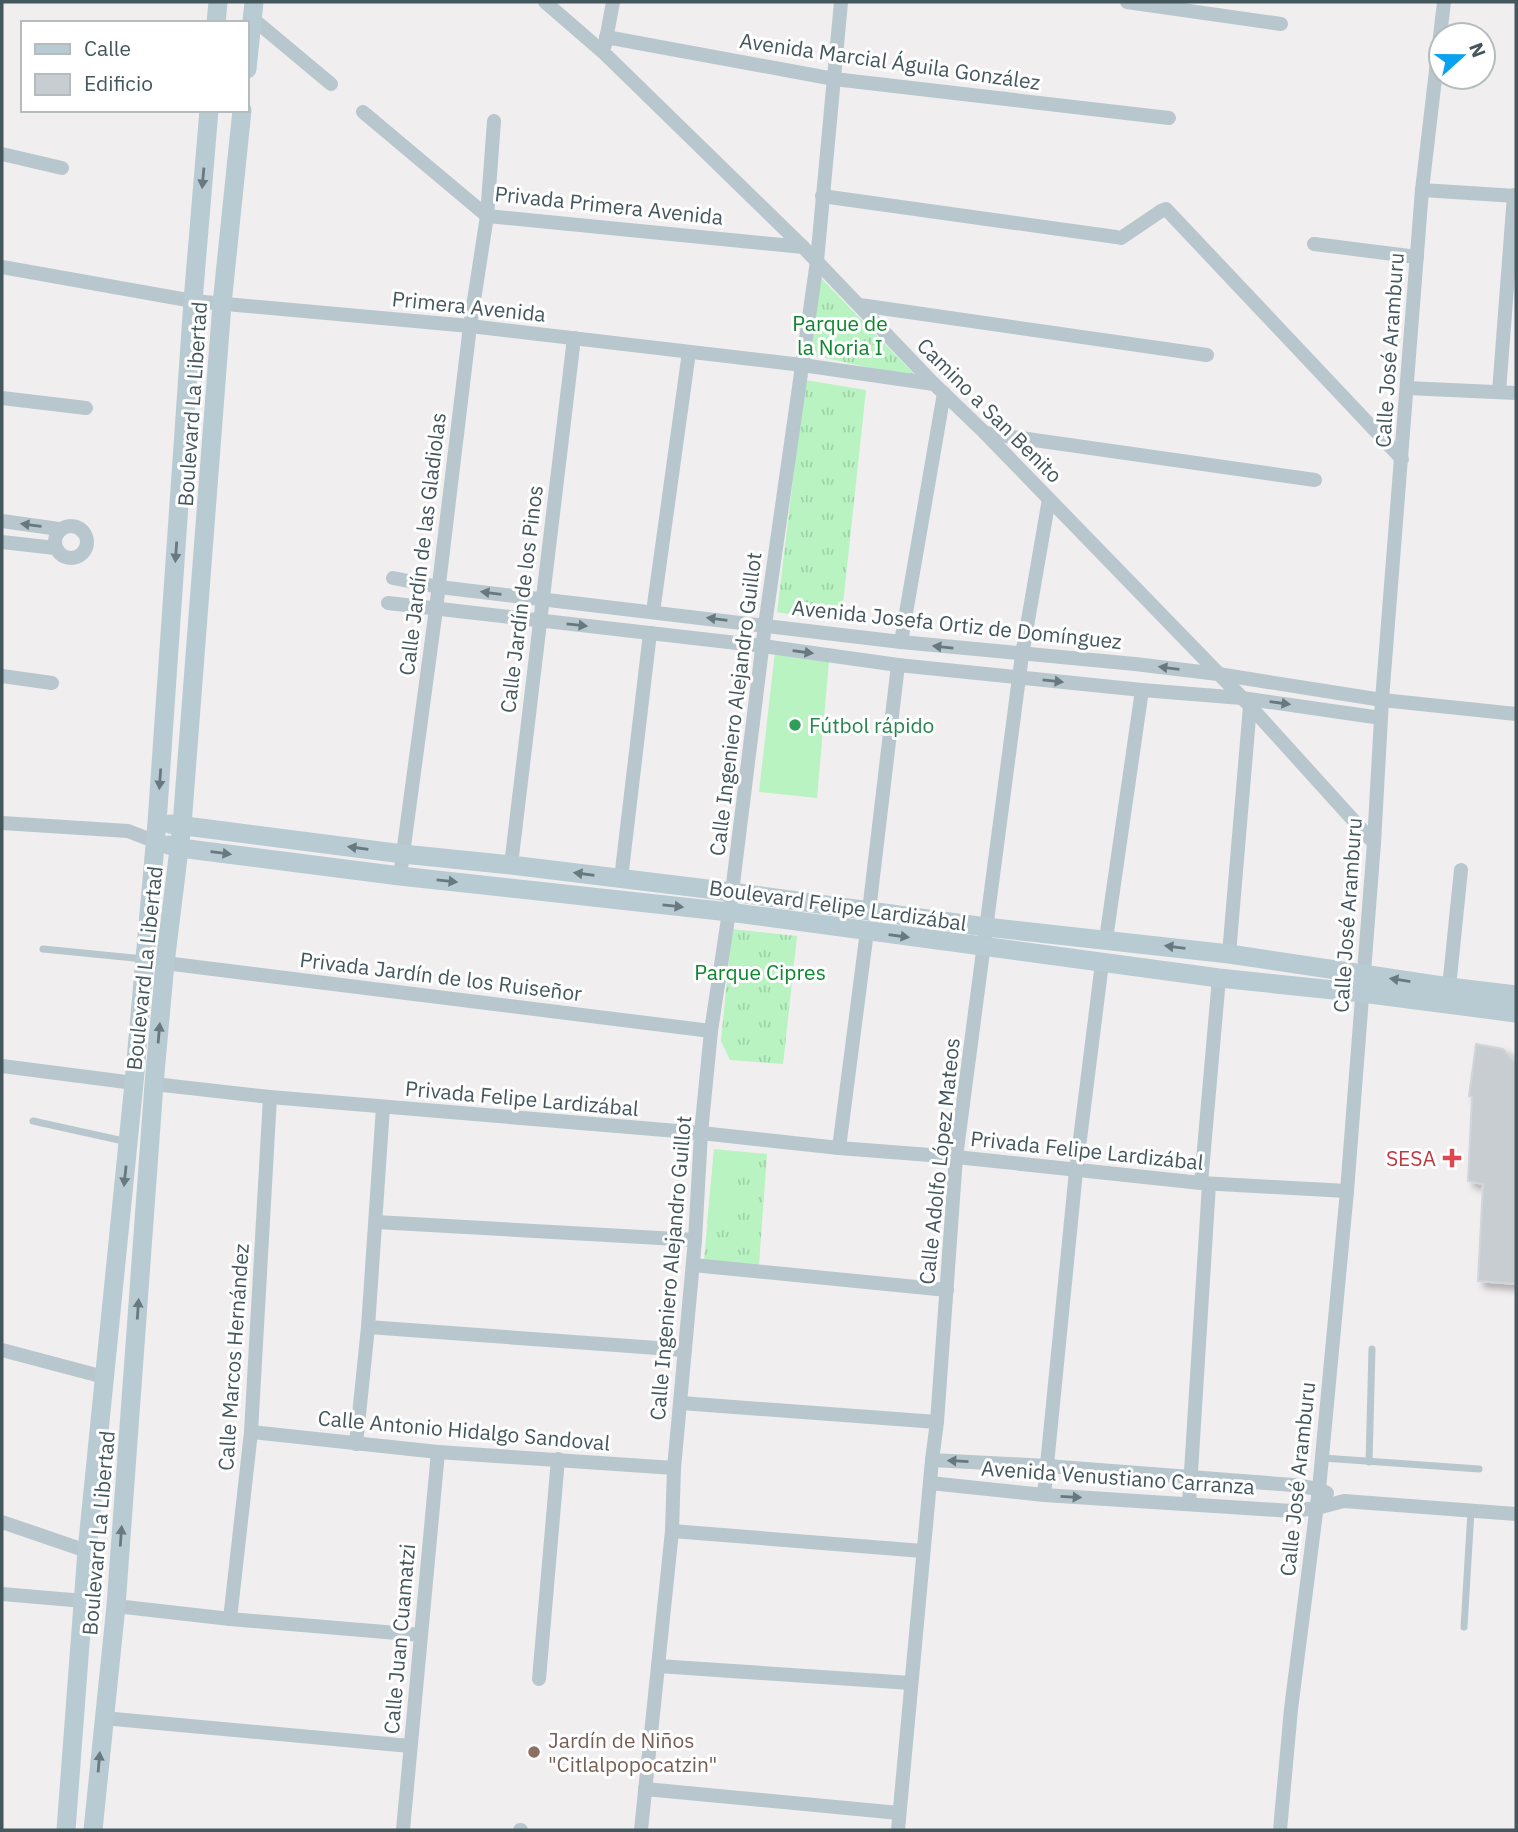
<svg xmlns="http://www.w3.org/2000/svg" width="1518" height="1832" viewBox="0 0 1518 1832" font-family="'IBM Plex Sans',sans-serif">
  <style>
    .grass { fill: url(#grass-tufts) }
    .garden { fill: #b8f3c1 }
    .building { fill: #c7cdd1; stroke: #d1d6da; stroke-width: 2; filter: url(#shadow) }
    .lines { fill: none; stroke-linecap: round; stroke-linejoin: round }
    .lane { stroke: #b8c7cd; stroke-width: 7 }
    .street { stroke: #b8c7cd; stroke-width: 14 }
    .secondary { stroke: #b8cad2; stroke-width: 19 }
    .oneway { fill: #677a80 }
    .oneway2 { fill: #67797f }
    .leisure-dot { fill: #2e9e5b; stroke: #fff; stroke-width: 2.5 }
    .health-dot { fill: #e0444e; stroke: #fff; stroke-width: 2.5 }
    .education-dot { fill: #8d6e63; stroke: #fff; stroke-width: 2.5 }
    .labels { text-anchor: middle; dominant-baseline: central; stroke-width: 6; stroke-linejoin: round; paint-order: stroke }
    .street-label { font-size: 21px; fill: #44575d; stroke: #fff }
    .park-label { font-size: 21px; fill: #0e862f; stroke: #fff }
    .leisure-label { font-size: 21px; fill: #27864d; stroke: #fff; text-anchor: start }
    .health-label { font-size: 21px; fill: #be3a42; stroke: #fff; text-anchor: end }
    .education-label { font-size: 21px; fill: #785e54; stroke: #fff; text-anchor: start }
  </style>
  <defs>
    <pattern id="grass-tufts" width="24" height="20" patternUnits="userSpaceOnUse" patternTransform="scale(1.75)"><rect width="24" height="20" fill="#b8f3c1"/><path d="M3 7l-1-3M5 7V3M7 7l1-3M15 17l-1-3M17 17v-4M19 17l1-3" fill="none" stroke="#9fd2a8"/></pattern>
    <filter id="shadow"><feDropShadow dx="6" dy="6" stdDeviation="3.5" flood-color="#0004"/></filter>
  </defs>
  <rect width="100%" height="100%" fill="#f1eeef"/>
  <g class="grass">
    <path d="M820 277 918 378 811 355Z"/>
    <path d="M805 380 866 390 841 623 777 612Z"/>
    <path d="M732 929 797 936 783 1064 730 1060 721 1041Z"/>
    <path d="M714 1149 767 1154 759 1265 704 1261Z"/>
  </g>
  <g class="garden">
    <path d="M775 652 829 661 817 798 759 792Z"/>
    <path d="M714 1153 739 1156 734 1226 707 1224Z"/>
  </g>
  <path class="building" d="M1476 1044 1503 1049 1516 1063V1284L1478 1281 1483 1184 1468 1181 1472 1097 1469 1096Z"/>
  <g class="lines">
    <g class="lane">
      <path d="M43 949 144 959"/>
      <path d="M33 1121 128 1142"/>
      <path d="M1323 1458 1479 1469"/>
      <path d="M1369 1462 1372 1349"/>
      <path d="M1464 1627 1471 1511"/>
    </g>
    <g class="street">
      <path d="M545 2 604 53 803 247 934 384 985 433 1250 706 1374 843"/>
      <path d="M1127 2 1281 24"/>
      <path d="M252 18 331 84"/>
      <path d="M606 37 834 79 1169 118"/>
      <path d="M605 45 613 2"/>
      <path d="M363 112 487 216 803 247"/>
      <path d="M2 154 62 168"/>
      <path d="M1422 190 1516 196"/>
      <path d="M822 196 1116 237 1121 238 1161 211 1166 209 1402 459"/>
      <path d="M1314 244 1417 257"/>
      <path d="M2 267 193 301 470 326 802 365 934 384"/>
      <path d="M860 305 1207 355"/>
      <path d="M1407 388 1516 393"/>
      <path d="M1499 392 1514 195"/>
      <path d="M2 398 86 408"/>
      <path d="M985 433 1315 480"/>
      <path d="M2 521 59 529"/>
      <circle cx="71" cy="542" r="16"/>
      <path d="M2 542 55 548"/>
      <path d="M393 578 439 587 901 642 1135 664 1218 674 1382 700 1516 714"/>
      <path d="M388 603 763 646 898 665 1142 690 1242 698 1381 718"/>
      <path d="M653 612 689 352"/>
      <path d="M901 642 944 393"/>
      <path d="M2 676 52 683"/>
      <path d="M2 823 128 831 154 841"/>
      <path d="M511 865 574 338"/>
      <path d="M400 876 436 609 470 326 487 216 494 121"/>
      <path d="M621 879 650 633"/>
      <path d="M869 911 898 665"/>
      <path d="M1106 939 1142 690"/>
      <path d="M1229 954 1250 706"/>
      <path d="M165 963 711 1031"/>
      <path d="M1449 987 1461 870"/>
      <path d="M2 1066 134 1083"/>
      <path d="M154 1084 270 1097 701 1133 839 1148 956 1157 1201 1183 1347 1191"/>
      <path d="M839 1148 867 931"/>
      <path d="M1201 1183 1219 978"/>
      <path d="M376 1222 695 1240"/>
      <path d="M693 1265 947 1290"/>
      <path d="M368 1327 685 1350"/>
      <path d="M2 1350 104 1377"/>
      <path d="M681 1403 937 1422"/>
      <path d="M251 1432 438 1452 674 1468"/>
      <path d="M356 1444 368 1327 383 1107"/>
      <path d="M932 1460 1047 1466 1293 1485 1319 1489 1327 1493"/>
      <path d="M930 1483 1044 1495 1292 1511 1317 1508 1344 1501 1516 1514"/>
      <path d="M1044 1495 1076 1171 1102 963"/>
      <path d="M1189 1504 1209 1184"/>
      <path d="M2 1522 87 1551"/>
      <path d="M672 1531 923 1551"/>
      <path d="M2 1594 84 1601"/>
      <path d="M116 1606 230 1619 421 1635"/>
      <path d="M230 1619 251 1432 270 1097"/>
      <path d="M658 1666 911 1683"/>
      <path d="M539 1679 558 1459"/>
      <path d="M103 1718 410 1746"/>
      <path d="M645 1789 899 1813"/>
      <path d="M403 1830 438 1452"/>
      <path d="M520 1830H521"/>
      <path d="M641 1830 672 1531 674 1468 695 1240 701 1133 711 1031 732 892 765 625 817 261 841 2"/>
      <path d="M898 1830 932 1460 937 1422 956 1157 1022 655 1049 499"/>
      <path d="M1280 1830 1291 1709 1319 1489 1347 1191 1374 843 1382 700 1422 190 1444 2"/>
    </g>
    <g class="secondary">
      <path d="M216 23 218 2"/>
      <path d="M247 69 254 2"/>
      <path d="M170 824 403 854 511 865 732 892 986 927 1229 954 1449 987 1516 995"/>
      <path d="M169 845 180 848 400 876 729 912 1219 978 1362 993 1516 1013"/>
      <path d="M66 1830 87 1551 134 1083 157 823 193 301 209 110"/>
      <path d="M93 1830 116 1606 154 1084 165 963 182 825 222 304 242 110"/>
    </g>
  </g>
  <defs><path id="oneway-solid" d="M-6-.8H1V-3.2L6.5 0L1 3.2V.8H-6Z" transform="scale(1.75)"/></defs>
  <g class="oneway">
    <use href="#oneway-solid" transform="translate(203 178) rotate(95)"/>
    <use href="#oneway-solid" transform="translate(176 552) rotate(94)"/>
    <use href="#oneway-solid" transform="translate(160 779) rotate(94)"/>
    <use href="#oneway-solid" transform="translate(358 848) rotate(-172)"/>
    <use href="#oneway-solid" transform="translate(221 853) rotate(7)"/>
    <use href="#oneway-solid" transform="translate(584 874) rotate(-172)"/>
    <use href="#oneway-solid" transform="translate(447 881) rotate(6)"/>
    <use href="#oneway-solid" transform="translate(673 906) rotate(6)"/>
    <use href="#oneway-solid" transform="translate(899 936) rotate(8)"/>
    <use href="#oneway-solid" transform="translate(1175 947) rotate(-173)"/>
    <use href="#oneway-solid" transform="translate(1400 980) rotate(-171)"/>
    <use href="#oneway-solid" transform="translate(159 1033) rotate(-85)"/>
    <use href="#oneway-solid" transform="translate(125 1176) rotate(96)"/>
    <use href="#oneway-solid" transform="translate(138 1309) rotate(-86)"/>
    <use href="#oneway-solid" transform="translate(121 1536) rotate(-86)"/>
    <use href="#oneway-solid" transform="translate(99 1762) rotate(-85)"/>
  </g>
  <g class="oneway2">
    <use href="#oneway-solid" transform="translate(31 525) rotate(-173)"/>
    <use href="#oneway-solid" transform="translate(491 593) rotate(-173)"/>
    <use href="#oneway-solid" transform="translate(717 619) rotate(-173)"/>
    <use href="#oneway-solid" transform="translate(577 625) rotate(6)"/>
    <use href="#oneway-solid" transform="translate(943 647) rotate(-174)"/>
    <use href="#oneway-solid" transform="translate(803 652) rotate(8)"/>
    <use href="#oneway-solid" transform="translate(1169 668) rotate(-173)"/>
    <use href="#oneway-solid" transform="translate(1053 681) rotate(6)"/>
    <use href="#oneway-solid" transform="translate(1280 703) rotate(8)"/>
    <use href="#oneway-solid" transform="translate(958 1461) rotate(-177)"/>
    <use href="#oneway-solid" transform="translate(1071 1497) rotate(3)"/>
  </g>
  <circle class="leisure-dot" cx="795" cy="725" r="7"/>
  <path class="health-dot" d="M1448.5 1147.5h7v7h7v7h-7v7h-7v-7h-7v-7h7z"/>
  <circle class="education-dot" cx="534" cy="1752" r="7"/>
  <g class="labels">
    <g class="street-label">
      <text transform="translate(890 61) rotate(8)">Avenida Marcial Águila González</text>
      <text transform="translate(609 205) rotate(6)">Privada Primera Avenida</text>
      <text transform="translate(469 306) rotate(6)">Primera Avenida</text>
      <text transform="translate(1389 350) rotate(-86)">Calle José Aramburu</text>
      <text transform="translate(192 404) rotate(-86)">Boulevard La Libertad</text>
      <text transform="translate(990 410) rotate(45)">Camino a San Benito</text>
      <text transform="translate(422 544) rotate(-83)">Calle Jardín de las Gladiolas</text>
      <text transform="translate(521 599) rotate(-83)">Calle Jardín de los Pinos</text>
      <text transform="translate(957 624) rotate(6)">Avenida Josefa Ortiz de Domínguez</text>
      <text transform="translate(735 704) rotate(-83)">Calle Ingeniero Alejandro Guillot</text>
      <text transform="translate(838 905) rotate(8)">Boulevard Felipe Lardizábal</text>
      <text transform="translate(1347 915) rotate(-86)">Calle José Aramburu</text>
      <text transform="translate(144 968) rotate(-84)">Boulevard La Libertad</text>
      <text transform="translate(441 976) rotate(7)">Privada Jardín de los Ruiseñor</text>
      <text transform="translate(522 1098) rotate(5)">Privada Felipe Lardizábal</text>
      <text transform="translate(1087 1150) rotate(6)">Privada Felipe Lardizábal</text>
      <text transform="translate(939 1161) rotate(-84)">Calle Adolfo López Mateos</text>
      <text transform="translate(670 1268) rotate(-85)">Calle Ingeniero Alejandro Guillot</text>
      <text transform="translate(233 1357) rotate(-86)">Calle Marcos Hernández</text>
      <text transform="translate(464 1430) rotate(5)">Calle Antonio Hidalgo Sandoval</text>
      <text transform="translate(1118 1477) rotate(4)">Avenida Venustiano Carranza</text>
      <text transform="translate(1297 1479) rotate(-84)">Calle José Aramburu</text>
      <text transform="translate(98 1533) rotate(-85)">Boulevard La Libertad</text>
      <text transform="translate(399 1639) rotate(-85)">Calle Juan Cuamatzi</text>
    </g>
    <g class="park-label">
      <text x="840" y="323">Parque de<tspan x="840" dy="24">la Noria I</tspan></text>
      <text x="760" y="972">Parque Cipres</text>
    </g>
    <g class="leisure-label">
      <text x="809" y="725">Fútbol rápido</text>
    </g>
    <g class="health-label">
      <text x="1436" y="1158">SESA</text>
    </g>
    <g class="education-label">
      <text x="548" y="1740">Jardín de Niños<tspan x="548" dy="24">"Citlalpopocatzin"</tspan></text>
    </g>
  </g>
  <rect width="1518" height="1832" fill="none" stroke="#44575d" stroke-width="7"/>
  <rect x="21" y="21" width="228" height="91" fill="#ffffff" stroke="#b4bcbe" stroke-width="2"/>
  <rect x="35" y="44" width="35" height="10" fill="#b8cad2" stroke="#b4bcbe" stroke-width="2"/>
  <text x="84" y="56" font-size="21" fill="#44575d">Calle</text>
  <rect x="35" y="74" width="35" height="21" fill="#c7cdd1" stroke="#b4bcbe" stroke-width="2"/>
  <text x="84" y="91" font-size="21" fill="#44575d">Edificio</text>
  <g transform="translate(1462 56) rotate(69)"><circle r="33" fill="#ffffff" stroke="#b4bcbe" stroke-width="2"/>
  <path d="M0-5L12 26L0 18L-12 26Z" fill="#08a2f1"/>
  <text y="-10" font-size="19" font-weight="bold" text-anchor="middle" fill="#44575d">N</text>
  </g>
</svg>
